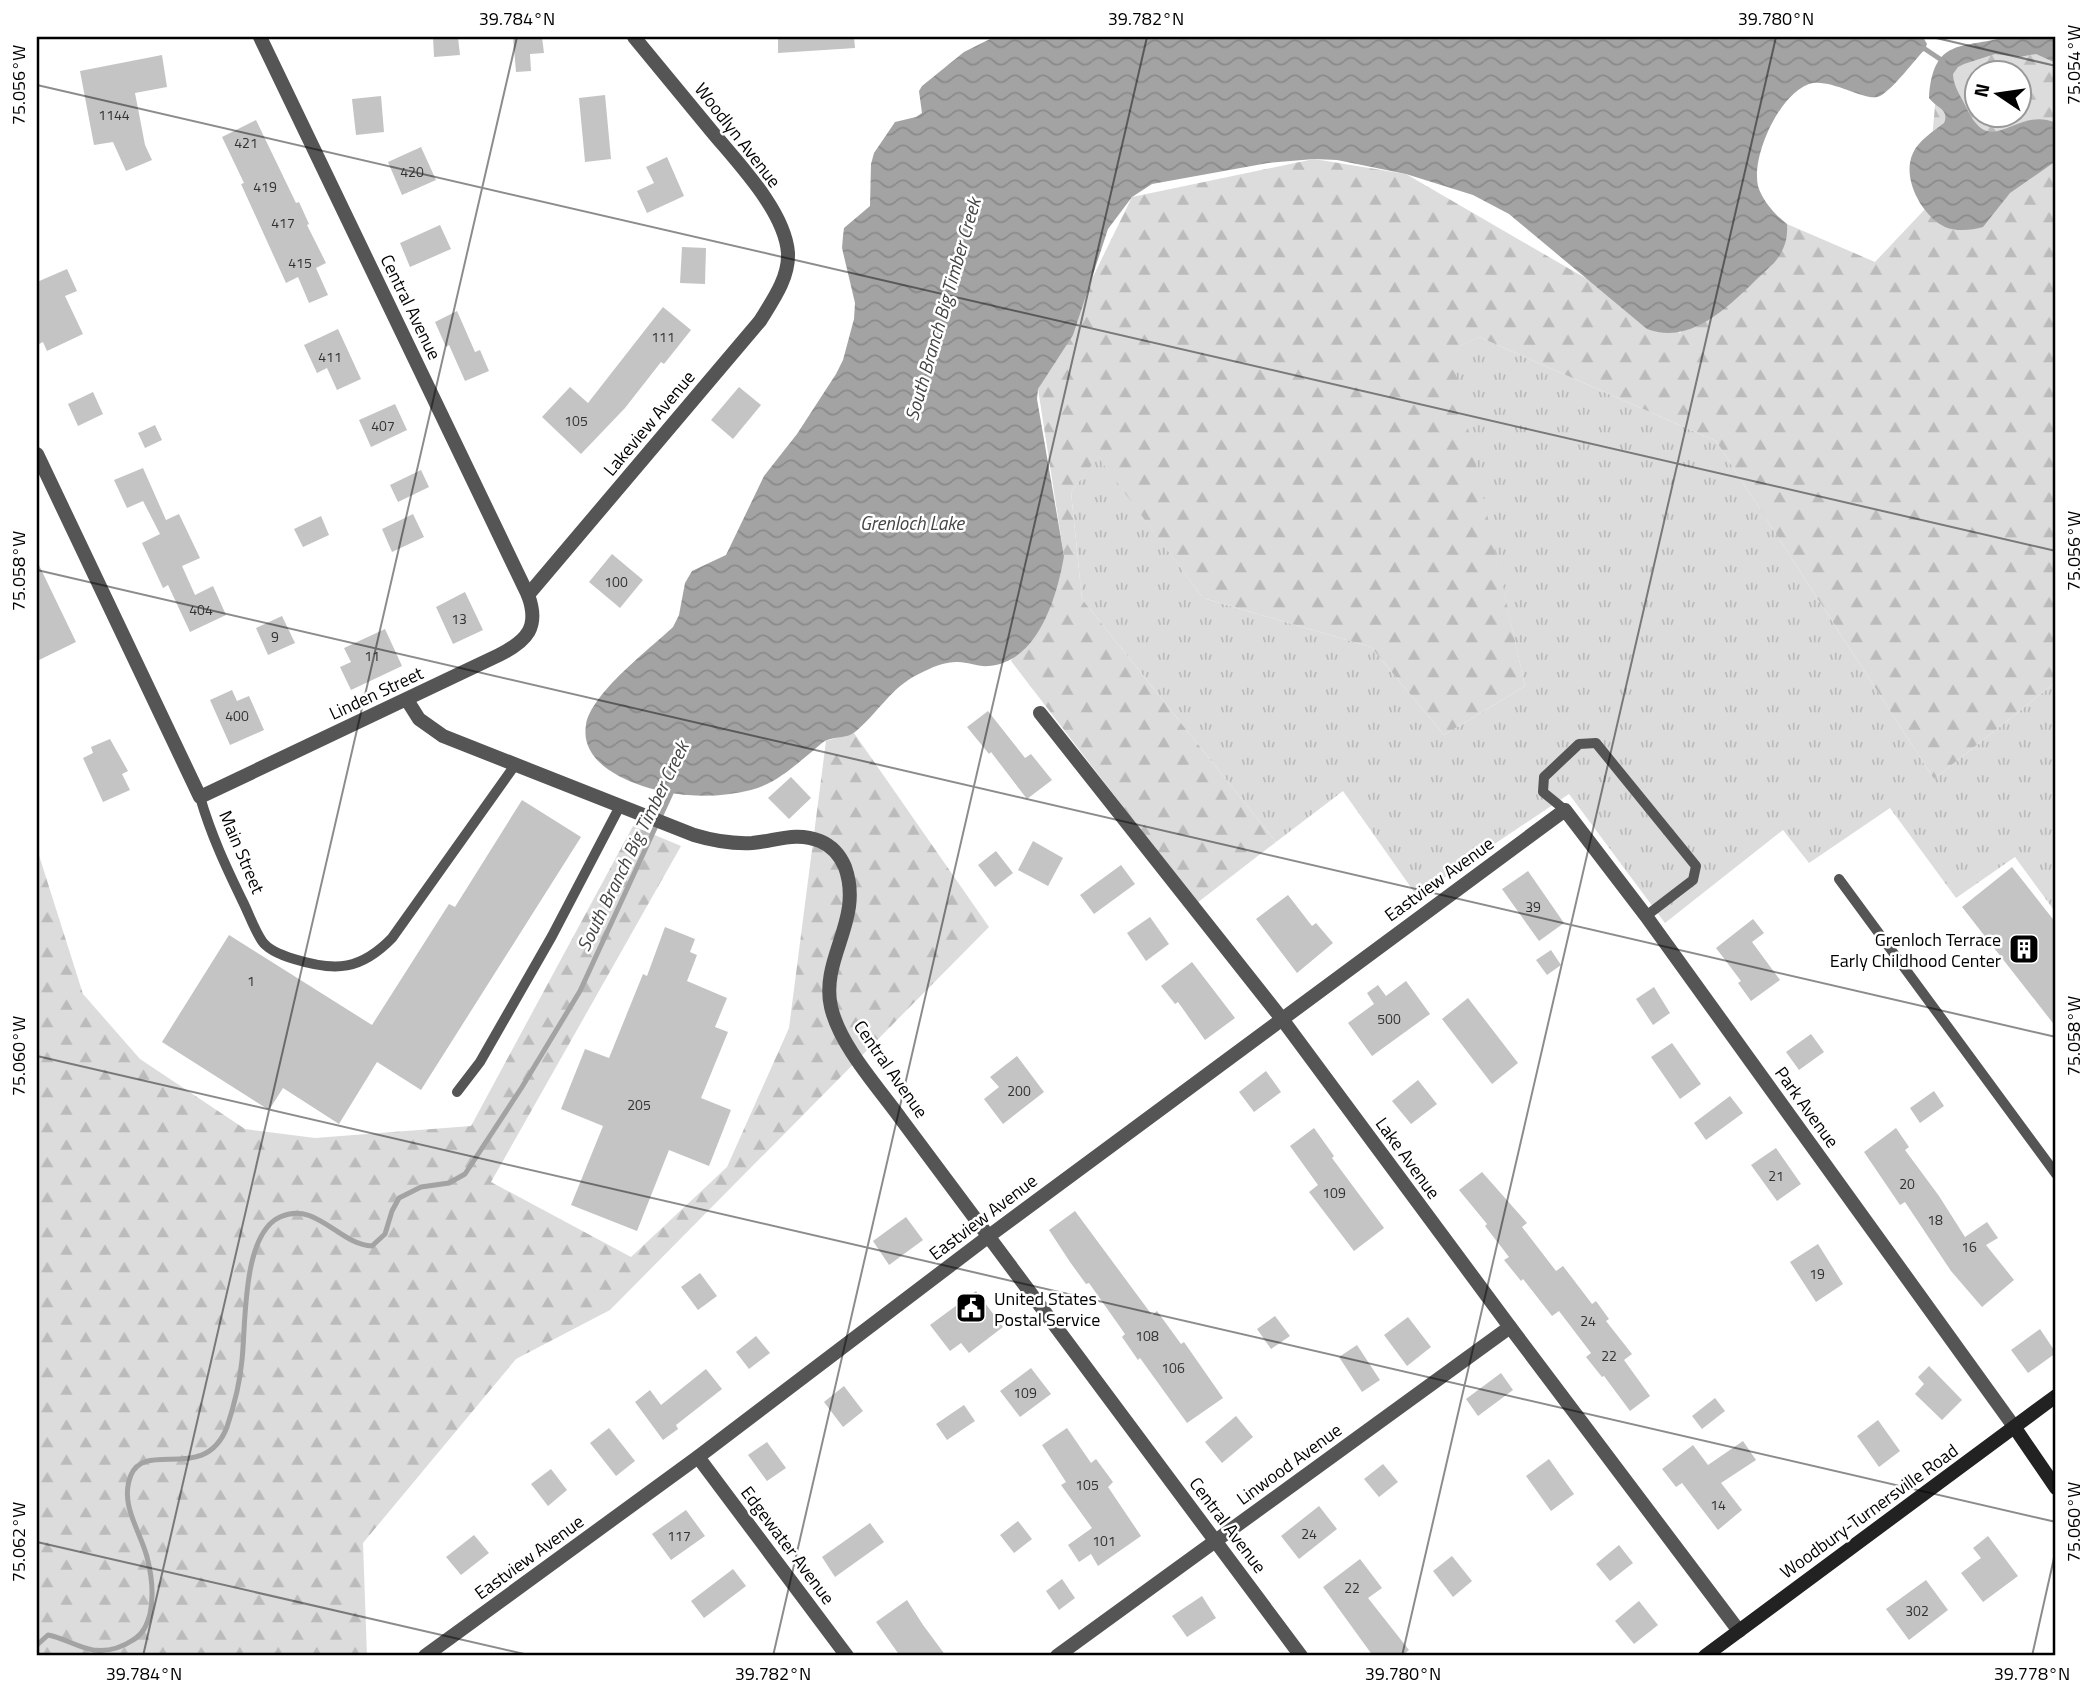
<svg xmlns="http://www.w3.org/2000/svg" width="2093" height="1693" viewBox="0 0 2093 1693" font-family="'Titillium Web',sans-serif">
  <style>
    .grass { fill: url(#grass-tufts) }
    .forest { fill: url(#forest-firs); fill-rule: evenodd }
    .water { fill: url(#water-waves) }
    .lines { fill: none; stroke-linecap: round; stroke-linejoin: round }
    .stream { stroke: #a3a3a3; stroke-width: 5 }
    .building { fill: #c4c4c4 }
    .lane { stroke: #555; stroke-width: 10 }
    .street { stroke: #555; stroke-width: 14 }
    .secondary { stroke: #222; stroke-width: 14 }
    .ticks { fill: none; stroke: #000; stroke-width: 2; stroke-opacity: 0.45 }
    .labels { text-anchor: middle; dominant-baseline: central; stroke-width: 5; stroke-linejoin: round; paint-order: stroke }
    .number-label { font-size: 14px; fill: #313131 }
    .street-label { font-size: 18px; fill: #000; stroke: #fff }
    .poi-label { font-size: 18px; fill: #000; stroke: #fff; text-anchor: end }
    .water-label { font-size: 19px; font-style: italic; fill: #444; stroke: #fff }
    .neatline { fill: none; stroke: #000; stroke-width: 2.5 }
    .ticks-label { font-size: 18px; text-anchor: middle; fill: #000 }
  </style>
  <defs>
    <pattern id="grass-tufts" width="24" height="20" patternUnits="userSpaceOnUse" patternTransform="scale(1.75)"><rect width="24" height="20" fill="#dcdcdc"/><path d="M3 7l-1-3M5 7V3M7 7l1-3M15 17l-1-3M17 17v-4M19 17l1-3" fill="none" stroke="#bbb"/></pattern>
    <pattern id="forest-firs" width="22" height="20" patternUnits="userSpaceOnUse" patternTransform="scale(1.75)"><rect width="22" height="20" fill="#dcdcdc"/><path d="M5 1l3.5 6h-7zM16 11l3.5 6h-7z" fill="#bbb"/></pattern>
    <pattern id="water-waves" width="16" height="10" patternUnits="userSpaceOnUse" patternTransform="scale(1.75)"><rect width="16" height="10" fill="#a3a3a3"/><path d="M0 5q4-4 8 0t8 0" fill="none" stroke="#8b8b8b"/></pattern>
  </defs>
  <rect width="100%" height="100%" fill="#fff"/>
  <path class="grass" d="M1479 337 1716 441 1934 779 2056 682V913L2015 857 1956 898 1890 808 1809 863 1783 830 1665 923 1569 794 1417 896 1343 791 1276 842 1082 599 1071 492 1098 456 1203 598 1371 647 1444 735 1525 686 1450 351Z"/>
  <g class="forest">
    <path d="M2003 37H2056V682L1934 779 1716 441 1479 337 1451 351 1525 686 1444 735 1371 647 1203 598 1098 457 1071 492 1082 599 1276 842 1197 903 1011 661 1064 556 1038 389 1132 197 1314 159 1406 174 1680 333 1787 224 1875 262 1926 208 1939 60ZM1978 74H2020V116H1978Z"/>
    <path d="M854 733 989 927 610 1310 516 1359 363 1543 367 1656H37V849L83 994 140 1059 245 1129 315 1138 471 1126 633 826 681 846 491 1182 631 1257 727 1167 789 1028 826 741Z"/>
  </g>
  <g class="water">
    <path d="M994 37H1868L1874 39 1923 37 1927 44 1925 49C1914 61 1893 89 1880 96 1868 103 1835 80 1813 83 1781 89 1751 156 1758 186 1762 200 1775 215 1787 224 1788 240 1784 251 1774 263 1739 294 1698 348 1647 329L1509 214 1473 195 1406 174 1337 160 1314 159 1268 163 1152 184 1132 197 1108 229 1073 335 1038 389 1037 399 1064 556C1057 597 1038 662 989 666 978 667 968 662 958 662 943 661 926 670 913 677 889 691 876 715 855 732 846 739 835 736 825 741 820 744 814 750 809 754 791 769 774 784 751 790 731 795 708 797 688 795 652 793 578 772 586 725 591 693 650 649 673 627L679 615 685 583 692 571 726 555 764 476 797 434 836 374 843 360 854 319 855 303 842 248 843 236 844 228 870 206 871 164 874 153 895 122 916 117 922 113 919 91 922 86 964 52Z"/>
    <path d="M2006 37H2056V63L2036 54 2019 57 1995 54 1964 64 1958 67 1953 74C1953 86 1962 98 1967 109 1992 161 2015 105 2056 123V161L2010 193 1983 227C1972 230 1957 232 1945 227 1922 216 1901 178 1913 153 1918 141 1934 131 1944 123 1950 109 1936 108 1929 98 1933 37 1962 49 2006 37Z"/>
  </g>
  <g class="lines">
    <g class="stream">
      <path d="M1919 48 1925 49 1943 61"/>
      <path d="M37 1645 48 1635C64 1638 77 1647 93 1650 109 1652 121 1648 133 1640 143 1634 147 1625 150 1614 154 1595 152 1576 147 1557 140 1530 119 1504 131 1475 146 1440 205 1484 227 1427 234 1406 240 1382 242 1360 246 1324 242 1234 280 1217 316 1200 339 1245 372 1246L385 1234 392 1211 399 1198 421 1187 449 1183 465 1174 522 1087 580 991 673 789"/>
    </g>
  </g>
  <g class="building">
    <path d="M433 37H458L460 55 434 57Z"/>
    <path d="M513 37H542L544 53 530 54 531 71 516 72Z"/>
    <path d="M778 37H854L855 48 778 53Z"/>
    <path d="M162 55 167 87 135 93 145 145 152 160 126 171 113 142 94 145 80 71Z"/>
    <path d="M605 95 611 159 585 162 579 98Z"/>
    <path d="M381 96 384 132 356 135 352 99Z"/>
    <path d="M256 120 296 203 299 202 309 224 307 225 326 263 316 268 328 295 309 303 298 277 286 283 241 184 244 183 222 137Z"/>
    <path d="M421 147 436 180 402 195 388 162Z"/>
    <path d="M667 157 684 196 647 213 637 191 654 183 646 167Z"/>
    <path d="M440 225 451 249 410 267 400 243Z"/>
    <path d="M682 247 706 248 705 284 680 283Z"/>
    <path d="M67 269 77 291 65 296 83 334 47 351 43 342 37 345V282Z"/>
    <path d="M663 307 691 330 664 364 661 362 625 408 581 454 542 417 570 387 588 403Z"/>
    <path d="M457 311 475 352 480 350 489 371 465 381 449 345 446 347 435 322Z"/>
    <path d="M338 329 361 379 337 390 327 368 317 373 304 345Z"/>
    <path d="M739 387 761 405 733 439 711 420Z"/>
    <path d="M93 392 103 414 78 426 68 404Z"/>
    <path d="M395 404 407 430 371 447 359 420Z"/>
    <path d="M155 425 162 440 145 448 138 433Z"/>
    <path d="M143 468 166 520 179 514 200 558 182 566 195 595 213 586 226 615 190 632 168 585 163 588 142 543 160 534 143 501 127 508 114 480Z"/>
    <path d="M421 470 429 487 398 502 390 485Z"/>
    <path d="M413 514 424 537 392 552 382 529Z"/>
    <path d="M321 516 329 535 303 547 294 529Z"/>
    <path d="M612 554 643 580 620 608 589 582Z"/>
    <path d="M37 561 76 642 37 661Z"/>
    <path d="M465 592 483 630 453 644 436 607Z"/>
    <path d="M282 616 295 643 268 655 256 628Z"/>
    <path d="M385 629 402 666 351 690 340 667 351 662 344 648Z"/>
    <path d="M232 690 237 701 249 696 264 730 230 745 210 700Z"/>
    <path d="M988 711 1025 758 1031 754 1052 780 1027 799 991 752 989 754 967 727Z"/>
    <path d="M110 739 128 771 122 774 130 790 103 802 83 758 93 753 91 747Z"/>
    <path d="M791 777 811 798 789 819 768 798Z"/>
    <path d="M522 800 581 837 421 1090 377 1062 339 1124 283 1088 269 1110 162 1042 229 935 372 1025 449 904 455 907Z"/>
    <path d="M1033 841 1063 858 1048 886 1018 870Z"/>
    <path d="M996 851 1013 873 995 887 978 865Z"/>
    <path d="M1121 865 1135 884 1094 914 1080 895Z"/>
    <path d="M2012 867 2056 923V1027L1962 907Z"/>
    <path d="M1528 871 1564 923 1539 941 1502 889Z"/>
    <path d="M1288 895 1312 926 1316 923 1333 943 1297 973 1256 919Z"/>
    <path d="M1150 917 1169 944 1146 961 1127 933Z"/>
    <path d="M1753 919 1764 933 1752 942 1780 980 1751 1001 1738 983 1741 981 1716 948Z"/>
    <path d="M665 927 695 939 690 952 697 955 687 981 727 998 715 1027 728 1032 701 1098 731 1110 709 1166 669 1150 637 1231 571 1205 603 1126 561 1109 585 1049 609 1058 643 974 647 976Z"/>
    <path d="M1551 950 1561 965 1547 975 1536 960Z"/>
    <path d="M1192 962 1235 1018 1205 1040 1178 1002 1175 1004 1161 986Z"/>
    <path d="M1406 981 1430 1014 1372 1056 1348 1023 1374 1004 1367 993 1378 985 1386 996Z"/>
    <path d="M1654 987 1670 1013 1653 1025 1636 999Z"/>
    <path d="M1468 998 1518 1063 1492 1084 1442 1019Z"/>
    <path d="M1811 1034 1824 1052 1799 1070 1786 1052Z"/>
    <path d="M1672 1043 1701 1084 1680 1099 1651 1057Z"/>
    <path d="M1017 1056 1044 1092 1003 1124 984 1099 999 1087 990 1077Z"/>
    <path d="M1266 1071 1281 1092 1254 1112 1239 1092Z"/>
    <path d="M1418 1080 1437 1104 1411 1124 1392 1101Z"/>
    <path d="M1934 1091 1944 1106 1920 1123 1910 1108Z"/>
    <path d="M1730 1096 1743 1113 1706 1140 1694 1123Z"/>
    <path d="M1314 1128 1334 1156 1332 1158 1384 1228 1354 1251 1309 1192 1318 1185 1290 1146Z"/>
    <path d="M1896 1128 1909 1147 1905 1150 1939 1196 1965 1237 1987 1222 1998 1238 1986 1245 2014 1280 1982 1307 1951 1271 1905 1202 1900 1205 1864 1152Z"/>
    <path d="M1776 1148 1801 1184 1777 1201 1751 1165Z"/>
    <path d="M1482 1172 1527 1223 1522 1227 1556 1271 1563 1266 1592 1304 1596 1301 1609 1319 1606 1321 1632 1354 1624 1360 1650 1396 1630 1411 1604 1376 1602 1377 1586 1357 1591 1353 1559 1311 1552 1316 1523 1279 1521 1281 1504 1260 1509 1257 1485 1226 1487 1224 1459 1190Z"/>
    <path d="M1075 1211 1152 1315 1157 1311 1181 1344 1184 1342 1223 1398 1187 1423 1140 1358 1138 1360 1122 1337 1125 1334 1089 1283 1086 1284 1070 1262 1049 1230Z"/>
    <path d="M906 1217 923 1240 889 1265 873 1241Z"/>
    <path d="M1818 1244 1843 1284 1816 1302 1790 1262Z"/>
    <path d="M700 1273 717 1296 698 1310 681 1287Z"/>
    <path d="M976 1291 1003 1327 969 1353 961 1343 950 1351 930 1325Z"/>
    <path d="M1275 1316 1290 1336 1271 1349 1257 1329Z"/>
    <path d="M1408 1317 1431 1347 1407 1366 1384 1335Z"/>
    <path d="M2040 1329 2056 1353 2028 1373 2011 1350Z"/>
    <path d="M756 1336 770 1353 749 1369 736 1352Z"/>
    <path d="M1357 1345 1380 1380 1362 1392 1339 1357Z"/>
    <path d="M1929 1366 1962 1400 1942 1420 1915 1394 1924 1384 1918 1377Z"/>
    <path d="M1031 1368 1051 1394 1020 1417 1000 1391Z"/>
    <path d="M706 1369 722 1389 676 1425 678 1429 663 1440 635 1402 650 1390 661 1405Z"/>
    <path d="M1501 1373 1513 1390 1478 1416 1466 1399Z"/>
    <path d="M844 1386 863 1411 843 1427 824 1402Z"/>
    <path d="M1715 1398 1725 1411 1702 1429 1692 1416Z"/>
    <path d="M964 1405 975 1421 947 1440 936 1424Z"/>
    <path d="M1236 1416 1253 1437 1222 1463 1205 1442Z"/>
    <path d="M1878 1420 1900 1451 1879 1467 1857 1436Z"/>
    <path d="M609 1428 635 1461 616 1476 590 1443Z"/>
    <path d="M1067 1428 1091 1463 1096 1459 1113 1482 1108 1487 1141 1536 1098 1566 1091 1554 1079 1562 1068 1545 1092 1528 1061 1485 1066 1482 1042 1445Z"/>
    <path d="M1743 1441 1756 1460 1721 1483 1742 1510 1718 1530 1682 1483 1676 1487 1662 1469 1693 1445 1708 1465Z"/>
    <path d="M767 1442 786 1468 767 1481 748 1455Z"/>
    <path d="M1549 1459 1574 1494 1551 1511 1526 1476Z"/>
    <path d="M1383 1464 1398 1482 1379 1497 1364 1479Z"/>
    <path d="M551 1469 567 1490 548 1506 531 1484Z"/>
    <path d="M1319 1506 1337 1529 1299 1559 1281 1536Z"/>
    <path d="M686 1510 705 1536 671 1560 652 1534Z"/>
    <path d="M1018 1521 1032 1539 1014 1553 1000 1535Z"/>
    <path d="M870 1523 884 1542 835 1577 822 1557Z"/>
    <path d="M474 1535 489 1553 461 1575 446 1557Z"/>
    <path d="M1988 1536 2018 1576 1983 1602 1961 1573 1981 1558 1973 1548Z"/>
    <path d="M1619 1545 1633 1563 1610 1581 1596 1564Z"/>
    <path d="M1452 1556 1472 1581 1453 1597 1433 1571Z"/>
    <path d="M1360 1559 1382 1588 1368 1598 1409 1650 1402 1656H1373L1323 1587Z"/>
    <path d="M733 1569 746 1586 704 1618 691 1601Z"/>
    <path d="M1062 1579 1075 1598 1059 1610 1046 1591Z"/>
    <path d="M1926 1580 1948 1610 1909 1640 1886 1609Z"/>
    <path d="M1202 1596 1216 1618 1187 1637 1172 1616Z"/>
    <path d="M907 1600 923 1625 946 1656H900L876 1622Z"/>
    <path d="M1639 1601 1658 1625 1634 1644 1615 1621Z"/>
  </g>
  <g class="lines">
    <g class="lane">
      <path d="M200 797C211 835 226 867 243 902 249 914 254 929 262 941 268 950 284 956 294 959 336 972 361 970 392 938L515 765"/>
      <path d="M1565 810 1543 792 1544 777 1579 744 1596 743 1696 866 1693 880 1646 916"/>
      <path d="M1839 879 2056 1174"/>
      <path d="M457 1092 480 1062 552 936 620 806"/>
    </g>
    <g class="street">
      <path d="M37 454 200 797 499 655C527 641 540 627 528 595L260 37"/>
      <path d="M528 595 760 321C773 300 789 278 788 253 785 210 735 160 709 128 684 98 659 67 634 37"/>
      <path d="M407 700 419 719 443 736 694 835C714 841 731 844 752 843 776 841 796 831 820 841 832 846 840 855 845 867 864 920 820 958 831 1007 840 1046 878 1087 901 1119L1301 1656"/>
      <path d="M1040 713 1282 1019 1510 1327 1739 1631"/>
      <path d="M698 1457 847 1656"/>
      <path d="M425 1656 698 1457 989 1236 1565 810 1646 916 2015 1428"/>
      <path d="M1057 1656 1510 1327"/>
    </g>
    <g class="secondary">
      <path d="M2015 1428 2056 1488"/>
      <path d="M1705 1656 2056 1396"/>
    </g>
  </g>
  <path class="ticks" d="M1932 37 2056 66M37 85 2056 551M37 570 2056 1037M37 1056 2056 1522M37 1542 533 1656M143 1656 517 37M773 1656 1147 37M1402 1656 1776 37M2032 1656 2056 1549"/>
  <defs>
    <g id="building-square" transform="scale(1.575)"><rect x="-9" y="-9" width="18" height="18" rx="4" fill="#000" stroke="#fff"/><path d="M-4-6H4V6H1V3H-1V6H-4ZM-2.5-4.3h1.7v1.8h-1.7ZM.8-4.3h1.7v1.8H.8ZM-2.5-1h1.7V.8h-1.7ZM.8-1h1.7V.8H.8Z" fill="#fff"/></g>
    <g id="civic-square" transform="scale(1.575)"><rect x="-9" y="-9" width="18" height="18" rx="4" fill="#000" stroke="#fff"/><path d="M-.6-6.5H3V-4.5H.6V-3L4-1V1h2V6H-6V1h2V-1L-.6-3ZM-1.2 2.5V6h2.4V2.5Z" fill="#fff"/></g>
  </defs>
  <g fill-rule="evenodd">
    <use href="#building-square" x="2024" y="949"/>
    <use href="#civic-square" x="971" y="1308"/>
  </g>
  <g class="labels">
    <g class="number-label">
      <text x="114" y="114">1144</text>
      <text x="246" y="142">421</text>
      <text x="412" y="171">420</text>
      <text x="265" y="186">419</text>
      <text x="283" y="222">417</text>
      <text x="300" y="262">415</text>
      <text x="663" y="336">111</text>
      <text x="330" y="356">411</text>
      <text x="576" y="420">105</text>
      <text x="383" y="425">407</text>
      <text x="616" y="581">100</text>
      <text x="201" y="609">404</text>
      <text x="459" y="618">13</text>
      <text x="275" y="636">9</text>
      <text x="372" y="655">11</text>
      <text x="237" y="715">400</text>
      <text x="1533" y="906">39</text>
      <text x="251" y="980">1</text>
      <text x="1389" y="1018">500</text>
      <text x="1019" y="1090">200</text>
      <text x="639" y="1104">205</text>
      <text x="1776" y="1175">21</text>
      <text x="1907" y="1183">20</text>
      <text x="1334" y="1192">109</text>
      <text x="1935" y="1219">18</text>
      <text x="1969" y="1246">16</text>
      <text x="1817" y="1273">19</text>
      <text x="1588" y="1320">24</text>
      <text x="1147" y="1335">108</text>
      <text x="1609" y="1355">22</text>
      <text x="1173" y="1367">106</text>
      <text x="1025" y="1392">109</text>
      <text x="1087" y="1484">105</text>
      <text x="1718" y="1504">14</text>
      <text x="1309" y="1533">24</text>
      <text x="679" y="1535">117</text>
      <text x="1104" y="1540">101</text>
      <text x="1352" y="1587">22</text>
      <text x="1917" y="1610">302</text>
    </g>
    <g class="street-label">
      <text transform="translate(738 135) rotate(52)">Woodlyn Avenue</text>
      <text transform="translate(411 307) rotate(64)">Central Avenue</text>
      <text transform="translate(649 423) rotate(-50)">Lakeview Avenue</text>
      <text transform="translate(376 693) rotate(-25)">Linden Street</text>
      <text transform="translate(242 852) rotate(67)">Main Street</text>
      <text transform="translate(1439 879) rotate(-36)">Eastview Avenue</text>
      <text transform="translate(891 1069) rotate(55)">Central Avenue</text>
      <text transform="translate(1807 1107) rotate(54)">Park Avenue</text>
      <text transform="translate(1408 1158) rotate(54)">Lake Avenue</text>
      <text transform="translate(983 1217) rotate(-37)">Eastview Avenue</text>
      <text transform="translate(1289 1464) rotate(-36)">Linwood Avenue</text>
      <text transform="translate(1869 1511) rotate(-36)">Woodbury-Turnersville Road</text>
      <text transform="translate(1228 1525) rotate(53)">Central Avenue</text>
      <text transform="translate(788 1545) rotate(53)">Edgewater Avenue</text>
      <text transform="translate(529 1557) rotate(-36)">Eastview Avenue</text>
    </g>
    <g class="poi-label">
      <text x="2001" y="939">Grenloch Terrace<tspan x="2001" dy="21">Early Childhood Center</tspan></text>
      <text x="994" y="1298" text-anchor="start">United States<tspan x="994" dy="21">Postal Service</tspan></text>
    </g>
    <g class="water-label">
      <text transform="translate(942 309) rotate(-74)">South Branch Big Timber Creek</text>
      <text x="912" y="522">Grenloch Lake</text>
      <text transform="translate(632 846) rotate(-64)">South Branch Big Timber Creek</text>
    </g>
  </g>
  <rect width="2093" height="1693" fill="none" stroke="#ffffff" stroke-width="77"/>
  <g transform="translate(1998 94) rotate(283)"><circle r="33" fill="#ffffff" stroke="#999999" stroke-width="2"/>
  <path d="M0-5L12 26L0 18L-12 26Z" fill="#000000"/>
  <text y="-10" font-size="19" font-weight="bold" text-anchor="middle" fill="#000000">N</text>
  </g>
  <rect x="38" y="38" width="2016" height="1616" class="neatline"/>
  <g class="ticks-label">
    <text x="517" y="25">39.784°N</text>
    <text x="1146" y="25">39.782°N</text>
    <text x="1776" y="25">39.780°N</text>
    <text transform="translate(2074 65) rotate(-90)" y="6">75.054°W</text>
    <text transform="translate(19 85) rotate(-90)" y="6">75.056°W</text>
    <text transform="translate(2074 551) rotate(-90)" y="6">75.056°W</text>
    <text transform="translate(19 571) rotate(-90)" y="6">75.058°W</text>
    <text transform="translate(2074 1036) rotate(-90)" y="6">75.058°W</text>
    <text transform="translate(19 1056) rotate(-90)" y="6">75.060°W</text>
    <text transform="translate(2074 1522) rotate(-90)" y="6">75.060°W</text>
    <text transform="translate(19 1542) rotate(-90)" y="6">75.062°W</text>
    <text x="144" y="1680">39.784°N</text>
    <text x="773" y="1680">39.782°N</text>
    <text x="1403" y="1680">39.780°N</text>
    <text x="2032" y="1680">39.778°N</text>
  </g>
</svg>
